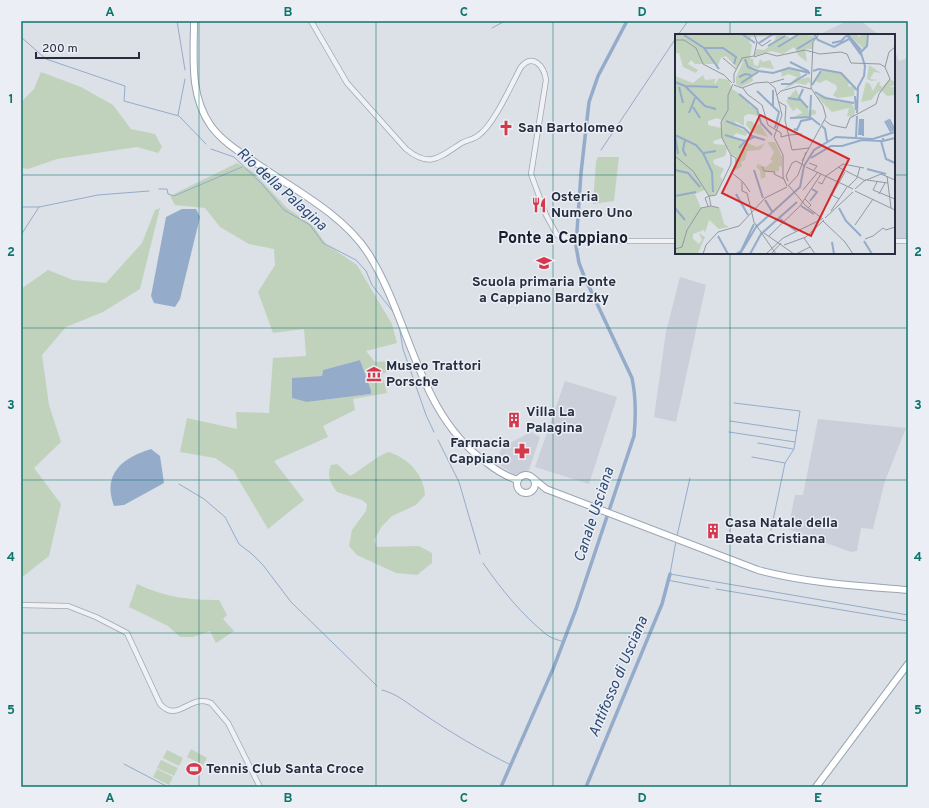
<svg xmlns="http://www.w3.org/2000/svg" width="929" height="808" viewBox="0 0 929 808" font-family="Overpass,sans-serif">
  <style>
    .built { fill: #cacfd9 }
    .green { fill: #c1d2bc; fill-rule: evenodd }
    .water { fill: #94acca }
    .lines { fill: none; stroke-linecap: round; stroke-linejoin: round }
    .stream { stroke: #94acca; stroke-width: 1 }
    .canal { stroke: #94acca; stroke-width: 3.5 }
    .minor-tunnel { stroke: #b7bcc5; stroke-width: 4.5; stroke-dasharray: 4.5 2; stroke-linecap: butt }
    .minor-casing { stroke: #a1a7b1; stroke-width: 6 }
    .major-casing { stroke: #9aa4b3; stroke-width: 8 }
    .minor { stroke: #eff1f5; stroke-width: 4.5 }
    .major { stroke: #fff; stroke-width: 6 }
    .grid { fill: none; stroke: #0f766e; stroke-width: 1; stroke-opacity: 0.55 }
    .labels { text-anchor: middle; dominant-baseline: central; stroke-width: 3; stroke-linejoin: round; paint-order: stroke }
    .poi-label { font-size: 14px; font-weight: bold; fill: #252d3e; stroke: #ebeff5; text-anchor: start }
    .water-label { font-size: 15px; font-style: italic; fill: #2d4a74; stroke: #ebeff5 }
    .quarter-label { font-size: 16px; font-weight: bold; fill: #171e2f; stroke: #ebeff5 }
    .inset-river { fill: none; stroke: #94acca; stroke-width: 2 }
    .inset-road { fill: none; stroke: #9398a3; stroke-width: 1 }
    .view { fill: #d62828; fill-opacity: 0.15; stroke: #d62828; stroke-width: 2 }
    .inset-edge { fill: none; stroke: #252d3e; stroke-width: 2 }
    .neatline { fill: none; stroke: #0f766e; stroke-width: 1.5 }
    .grid-label { font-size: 13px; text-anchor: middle; font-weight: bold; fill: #0f766e }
  </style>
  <rect width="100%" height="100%" fill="#dce0e7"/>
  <g class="built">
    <path d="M847 21H861L879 35H818Z"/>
    <path d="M894 49 899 61 908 58V240H894Z"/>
    <path d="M680 277 706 285 676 422 654 417 666 332Z"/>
    <path d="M565 381 617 397 589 484 535 467Z"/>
    <path d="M818 419 906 428 885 481 873 529 861 528 857 551 851 552 788 529 795 495H803Z"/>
    <path d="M531 432 540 437 529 470 515 475 496 463 502 447Z"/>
  </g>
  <g class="green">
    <path d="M41 72 81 87 113 105 131 129 155 134 162 147 158 153 137 147 57 159 28 169 21 168V102L34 89Z"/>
    <path d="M598 157H619L614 201 593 204 596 161Z"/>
    <path d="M237 163 253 172 287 208 313 226 326 244 357 265 392 324 397 343 366 351 375 362 391 361 394 369 382 374 387 393 353 399 355 410 323 426 328 437 274 461 304 500 268 529 233 470 215 458 180 452 187 418 237 429 236 412 269 413 273 358 306 356 304 329 273 333 258 292 275 265 274 249 249 244 220 227 205 208 175 205 170 196ZM360 360 371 390V394L307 402 315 377 322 376 323 370Z"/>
    <path d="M160 208 140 289 103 312 66 327 42 355 49 405 61 442 34 468 61 504 49 556 21 578V289L48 270 73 280 106 283 142 243 155 210Z"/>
    <path d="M388 452C407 457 424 474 425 495L416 505 392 516 382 526 374 540 377 547 419 546 432 553V563L417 575 396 573 357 555 349 546 352 530 366 511 367 504 362 500 337 492C331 483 326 476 331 465L337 464 350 476C363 469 373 458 388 452Z"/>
    <path d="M137 584C165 597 188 600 219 600L227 615 223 619 234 631 216 643 210 631 193 637H180L168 626 129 607Z"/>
    <path d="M191 749 207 758 203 765 187 757Z"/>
    <path d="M167 750 183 758 179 766 163 758Z"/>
    <path d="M161 760 178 768 174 776 157 768Z"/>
    <path d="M157 769 173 777 169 785 153 777Z"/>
  </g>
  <g class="water">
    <path d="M182 209H196L200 217 180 299 175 307 154 303 151 296 166 217Z"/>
    <path d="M360 360 371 390V394L307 402 292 398V378L322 376 323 370Z"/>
    <path d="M151 449 160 456 164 483 124 505 114 506C102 474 122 458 151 449Z"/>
  </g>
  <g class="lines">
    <g class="stream">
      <path d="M177 21 185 70"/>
      <path d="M492 28 505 21"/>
      <path d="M678 35 688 21"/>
      <path d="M21 37 46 59 125 86 124 101 179 116 206 144"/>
      <path d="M178 115 185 79"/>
      <path d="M211 149 234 157 262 184 284 210 310 225 323 243 356 260 366 271 372 285 394 313"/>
      <path d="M601 150 676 38"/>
      <path d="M159 189H167L168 194 174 196 242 167"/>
      <path d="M21 207H39L98 195 149 191"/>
      <path d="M21 235 39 207"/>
      <path d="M399 325 403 349 426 415 434 432"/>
      <path d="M734 403 800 411 794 449 785 463 771 530"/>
      <path d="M730 421 797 431"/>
      <path d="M729 432 795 442"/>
      <path d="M438 440 459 482 480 554"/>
      <path d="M758 443 793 449"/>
      <path d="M752 457 785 463"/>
      <path d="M179 484 204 499 225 517 239 544 252 554 263 565 291 602 377 686"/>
      <path d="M677 536 690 478"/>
      <path d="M676 541 670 574 908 615"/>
      <path d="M483 563C501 589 522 615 547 635 551 638 558 640 564 642"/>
      <path d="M667 580 709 588"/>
      <path d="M716 589 908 621"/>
      <path d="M382 690C398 694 408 704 422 713 450 732 480 750 511 765"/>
      <path d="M124 764 168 787"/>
    </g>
    <g class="canal">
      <path d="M501 787 553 669 576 609 634 436C636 416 636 397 632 378L584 276 579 263 576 246 581 173 589 102 598 76 627 21"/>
      <path d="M586 787 662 604 670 574"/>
    </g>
    <path class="minor-tunnel" d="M583 240 602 241"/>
    <g class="minor-casing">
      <g id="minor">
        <path d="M311 21 347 83 406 149C429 168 439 158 460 144 466 140 473 140 479 135 495 123 511 85 521 67 533 53 544 66 546 80L531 174 546 215 557 235 569 239 583 240"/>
        <path d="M602 241H676"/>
        <path d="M894 241H908"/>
        <path d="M21 605 68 606 96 617 127 633 160 704C178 724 190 693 211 703L228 723 260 787"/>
      </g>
    </g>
    <g class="major-casing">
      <g id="major">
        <path d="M194 21C194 57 189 95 211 126 222 141 238 151 253 161 291 188 342 213 368 253 411 320 417 414 487 463 496 470 507 477 518 480"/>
        <circle cx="526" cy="484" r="9"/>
        <path d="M534 479 546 489 758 570C807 583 858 586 908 590"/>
        <path d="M816 787 908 664"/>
      </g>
    </g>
    <use href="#minor" class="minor"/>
    <use href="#major" class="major"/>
  </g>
  <path class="grid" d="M199 21V787M376 21V787M553 21V787M730 21V35M21 175H676M894 175H908M730 253V787M21 328H908M21 480H908M21 633H908"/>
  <defs>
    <g id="church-bare" transform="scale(1.2)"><path d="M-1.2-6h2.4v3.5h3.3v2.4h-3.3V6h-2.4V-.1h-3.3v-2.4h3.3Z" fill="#d6374a" stroke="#ebeff5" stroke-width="2.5" paint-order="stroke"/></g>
    <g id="restaurant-bare" transform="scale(1.2)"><path d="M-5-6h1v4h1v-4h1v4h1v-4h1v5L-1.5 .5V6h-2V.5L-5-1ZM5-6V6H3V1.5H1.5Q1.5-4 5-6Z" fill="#d6374a" stroke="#ebeff5" stroke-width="2.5" paint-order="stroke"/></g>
    <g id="school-bare" transform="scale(1.2)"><path d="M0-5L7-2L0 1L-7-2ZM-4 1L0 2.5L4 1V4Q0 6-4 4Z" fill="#d6374a" stroke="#ebeff5" stroke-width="2.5" paint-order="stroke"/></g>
    <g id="museum-bare" transform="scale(1.2)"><path d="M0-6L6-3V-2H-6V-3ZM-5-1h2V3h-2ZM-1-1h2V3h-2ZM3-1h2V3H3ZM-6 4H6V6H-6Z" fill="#d6374a" stroke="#ebeff5" stroke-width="2.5" paint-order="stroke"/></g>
    <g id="building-bare" transform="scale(1.2)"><path d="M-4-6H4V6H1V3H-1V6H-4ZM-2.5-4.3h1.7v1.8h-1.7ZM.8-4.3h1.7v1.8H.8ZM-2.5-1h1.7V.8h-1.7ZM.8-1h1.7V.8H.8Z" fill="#d6374a" stroke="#ebeff5" stroke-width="2.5" paint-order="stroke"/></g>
    <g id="pharmacy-bare" transform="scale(1.2)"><path d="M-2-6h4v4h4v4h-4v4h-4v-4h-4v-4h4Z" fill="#d6374a" stroke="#ebeff5" stroke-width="2.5" paint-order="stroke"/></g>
    <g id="stadium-bare" transform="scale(1.2)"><path d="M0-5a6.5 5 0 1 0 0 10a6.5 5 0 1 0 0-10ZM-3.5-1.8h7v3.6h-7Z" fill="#d6374a" stroke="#ebeff5" stroke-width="2.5" paint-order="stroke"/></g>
  </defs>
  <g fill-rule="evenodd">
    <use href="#church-bare" x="506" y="128"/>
    <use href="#restaurant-bare" x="539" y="205"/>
    <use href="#school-bare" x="544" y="263"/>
    <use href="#museum-bare" x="374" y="374"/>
    <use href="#building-bare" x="514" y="420"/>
    <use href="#pharmacy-bare" x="522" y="451"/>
    <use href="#building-bare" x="713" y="531"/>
    <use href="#stadium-bare" x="194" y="769"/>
  </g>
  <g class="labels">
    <g class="poi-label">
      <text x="518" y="128">San Bartolomeo</text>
      <text x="551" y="197">Osteria<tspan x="551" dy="16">Numero Uno</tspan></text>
      <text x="544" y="282" text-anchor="middle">Scuola primaria Ponte<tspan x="544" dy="16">a Cappiano Bardzky</tspan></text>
      <text x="386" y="366">Museo Trattori<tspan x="386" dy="16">Porsche</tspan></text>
      <text x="526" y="412">Villa La<tspan x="526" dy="16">Palagina</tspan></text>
      <text x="510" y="443" text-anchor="end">Farmacia<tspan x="510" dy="16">Cappiano</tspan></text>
      <text x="725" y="523">Casa Natale della<tspan x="725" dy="16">Beata Cristiana</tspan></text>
      <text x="206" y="769">Tennis Club Santa Croce</text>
    </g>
    <g class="water-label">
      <text transform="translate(281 190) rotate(42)">Rio della Palagina</text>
      <text transform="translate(595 515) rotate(-72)">Canale Usciana</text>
      <text transform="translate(619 677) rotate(-67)">Antifosso di Usciana</text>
    </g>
    <g class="quarter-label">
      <text x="563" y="239">Ponte a Cappiano</text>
    </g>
  </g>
  <g transform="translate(675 34)">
    <rect width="220" height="220" fill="#dce0e7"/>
    <path d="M0 0H7V2L9 0H109L117 5 123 0 139 2 137 15H130L132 28 123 21 119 13 108 20 96 17 79 22 82 15 89 16 99 9 101 2 76 3 74 8 77 11 75 24 78 25 79 31 83 32 85 25 88 28 95 26 99 35 86 33 83 35 76 32 82 37 77 41 78 47 66 53 61 50V43L69 26 62 34 51 22 46 24 42 34 40 30H20L16 26 13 30 23 36 21 39 8 33 4 19H0ZM181 0 185 3 186 0H193V10L189 15 174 1ZM194 31 206 39 199 38 195 45 203 46 196 47 192 45ZM113 33 124 37 126 42 123 46 134 43 137 50 133 48 131 51 121 49 108 56 122 43 113 40 107 43 106 37ZM148 36 167 40 174 48 173 52 180 54 179 62 162 64 158 61 162 55 161 51 151 46 145 49 140 47 139 50 138 49ZM28 41 30 46 41 45 39 49 40 50 44 44 54 46 57 55 67 61 76 69 74 71 82 75 84 82 74 80 69 82V92L60 87 61 92 72 98 71 102 61 99 58 103 68 106 64 114 70 108 82 113 90 109 85 116 72 117 70 126 66 128 67 132 58 138 61 134V122L57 121 47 104 38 107 39 110 50 111 52 115 50 122 38 126 39 130 49 135 45 142 48 146 41 160 34 162 30 156 20 160 26 174 40 172 45 175 49 190 54 193 44 195 34 186 30 199 29 196 18 200V205L24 210 27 206 24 199 30 203 23 219 0 220V42L18 49ZM42 84 46 86V94L33 91V87ZM215 45 220 48V51L214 53H220V61L212 62 207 57 203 58 196 66 186 68 191 48 195 50 198 57 203 48H206L204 50 207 53ZM121 55 127 69 135 78 138 75 141 77V80L126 85 120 82 127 79 126 77 120 73 121 75 118 77 111 67ZM143 59 164 68H176L180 76 179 83 172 82 174 74 157 78 143 64ZM72 87H77L80 92 85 90 93 103 77 98 71 91ZM92 108H100L107 123V133L104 132V137L90 138 91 143 86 145 85 137 81 133 83 130 91 133 98 127 95 126 99 118Z" fill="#c1d2bc" fill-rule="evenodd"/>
    <path class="inset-river" d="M67 0 80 9M139 0 143 6 159 13 174 5M171 0 186 21M9 1 29 14 44 35M173 1 186 16M177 6 186 19 190 32 189 42 183 53 182 79M84 9 98 0M157 9 166 7 171 2M93 12 110 2M103 13 124 0M30 14H48L61 23 59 30M122 15 140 4M186 18 192 12 193 0M70 25 73 33 83 37 98 39 114 34 135 39M115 28 133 37 134 40M138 37 144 35 166 39 182 56M64 43 70 40 76 41M0 48 10 52 43 53M66 49 83 38M106 50H115L132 40M137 51 146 37M10 52 30 72 41 75M4 53 8 69M128 55 124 64 133 74M98 56V72M82 57 104 78 100 94M140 58 150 64 179 69M64 60 82 75 86 89 97 101M136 61 135 83 145 91M180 62 181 76M113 64 125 66M18 73 25 84M14 79 20 64M115 84 135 83M214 85 220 96M212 86 218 97M51 87 69 94 77 102 90 106M210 87 216 98M147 92 150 95 152 107M119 95 122 96 126 87 136 85M0 101 21 111 28 119 37 138 38 158M0 101 3 120M50 101 70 107M184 101 185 86M185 101V85M186 101V85M188 102V85M181 103 182 82M208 104V107L220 104M10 106 8 116 11 122M64 114 70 107 79 103M29 119 41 117M136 124 156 112H167L187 106 206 107 211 125 220 129M192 135 211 140M0 136 13 139 25 153M79 136 88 164M61 160 73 181M0 162 21 158M90 166 98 179M135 167 142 158 137 155M126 172 139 180M0 174 10 186M164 174 171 187 186 202M105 185 121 197M43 202 53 220M189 207 197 220M157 208 159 220M61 220 66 217 79 190M65 220 81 193 125 153 129 132 139 116 161 103 198 105 220 98M75 220 86 200 122 168"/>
    <path class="inset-road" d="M0 6H9L21 14 28 30 49 41 57 49M82 8 87 12 96 6M79 23 91 19 102 22 130 16 145 20 166 18 172 20 176 29 205 30 210 33M48 24 61 35M59 49V40L67 24 79 22 82 8 79 0M95 49 109 45M59 51 67 54 80 49 93 48 100 54 107 81 99 103 108 121V143L112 152M68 54 72 60 87 71 93 91 106 99V103L114 101M102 61 106 57 124 52 136 55M104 68 111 72 110 86 117 116 134 114M149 86 156 91 171 94 175 84 201 70 204 60 215 45 210 33 214 18 220 13M114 101 127 100M56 121 61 124V133L57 139 67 147V157L72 159 79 188 101 220M0 122 18 137 34 162 41 161 56 130V121L47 104 46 88 53 76V61L58 50M127 127 151 83 148 72 136 54 138 8 144 0M134 129 142 132 139 136M127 130 131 118M87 133 89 137 100 138 99 140 109 145M131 133 178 155M163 133 189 146M151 142 168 130 189 134M212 142 216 174M191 145 189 147 206 140 220 146M192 146 213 149M113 147 111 142 117 129 121 127 130 132M68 148 75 158M143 148 147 150 151 142M202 148 198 156 220 165M113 152 123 141 127 130M114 152 131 172 148 185M173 153 182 144 185 133M180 155 189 147M128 156 143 138M180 157 220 176M204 160 210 149M130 165 136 171 133 174M164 165 157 161 170 138M33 172 30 164 34 162 36 172M156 177 172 153M150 184 178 158M148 187 170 208 178 220M180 191 198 165M89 199 119 220M94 202 125 172 146 140M129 204 140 220M190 205 198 202 208 194 211 196 220 193M109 211 131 203 149 186M0 215 7 213 12 196 26 174 36 172 44 174M28 220 31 211 43 198 64 192 90 164 112 153M91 220 108 204 147 185M96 220 106 209M121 220 135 213"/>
    <path class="view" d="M85 81 174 125 136 202 47 159Z"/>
    <rect width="220" height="220" class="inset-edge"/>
  </g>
  <rect width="929" height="808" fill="none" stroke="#ebeff5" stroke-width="44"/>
  <path d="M36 52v6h103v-6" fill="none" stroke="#252d3e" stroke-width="2"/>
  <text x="42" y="52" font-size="12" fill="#252d3e" stroke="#ebeff5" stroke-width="3" paint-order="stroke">200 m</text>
  <rect x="22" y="22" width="885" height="764" class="neatline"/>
  <g class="grid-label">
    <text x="110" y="16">A</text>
    <text x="288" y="16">B</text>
    <text x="464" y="16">C</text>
    <text x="642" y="16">D</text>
    <text x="818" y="16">E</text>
    <text x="11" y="103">1</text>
    <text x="918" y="103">1</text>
    <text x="11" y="256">2</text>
    <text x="918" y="256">2</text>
    <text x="11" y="409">3</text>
    <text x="918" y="409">3</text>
    <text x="11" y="561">4</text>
    <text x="918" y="561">4</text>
    <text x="11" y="714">5</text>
    <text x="918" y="714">5</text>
    <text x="110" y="802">A</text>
    <text x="288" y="802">B</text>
    <text x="464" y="802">C</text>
    <text x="642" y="802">D</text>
    <text x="818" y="802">E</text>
  </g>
</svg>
